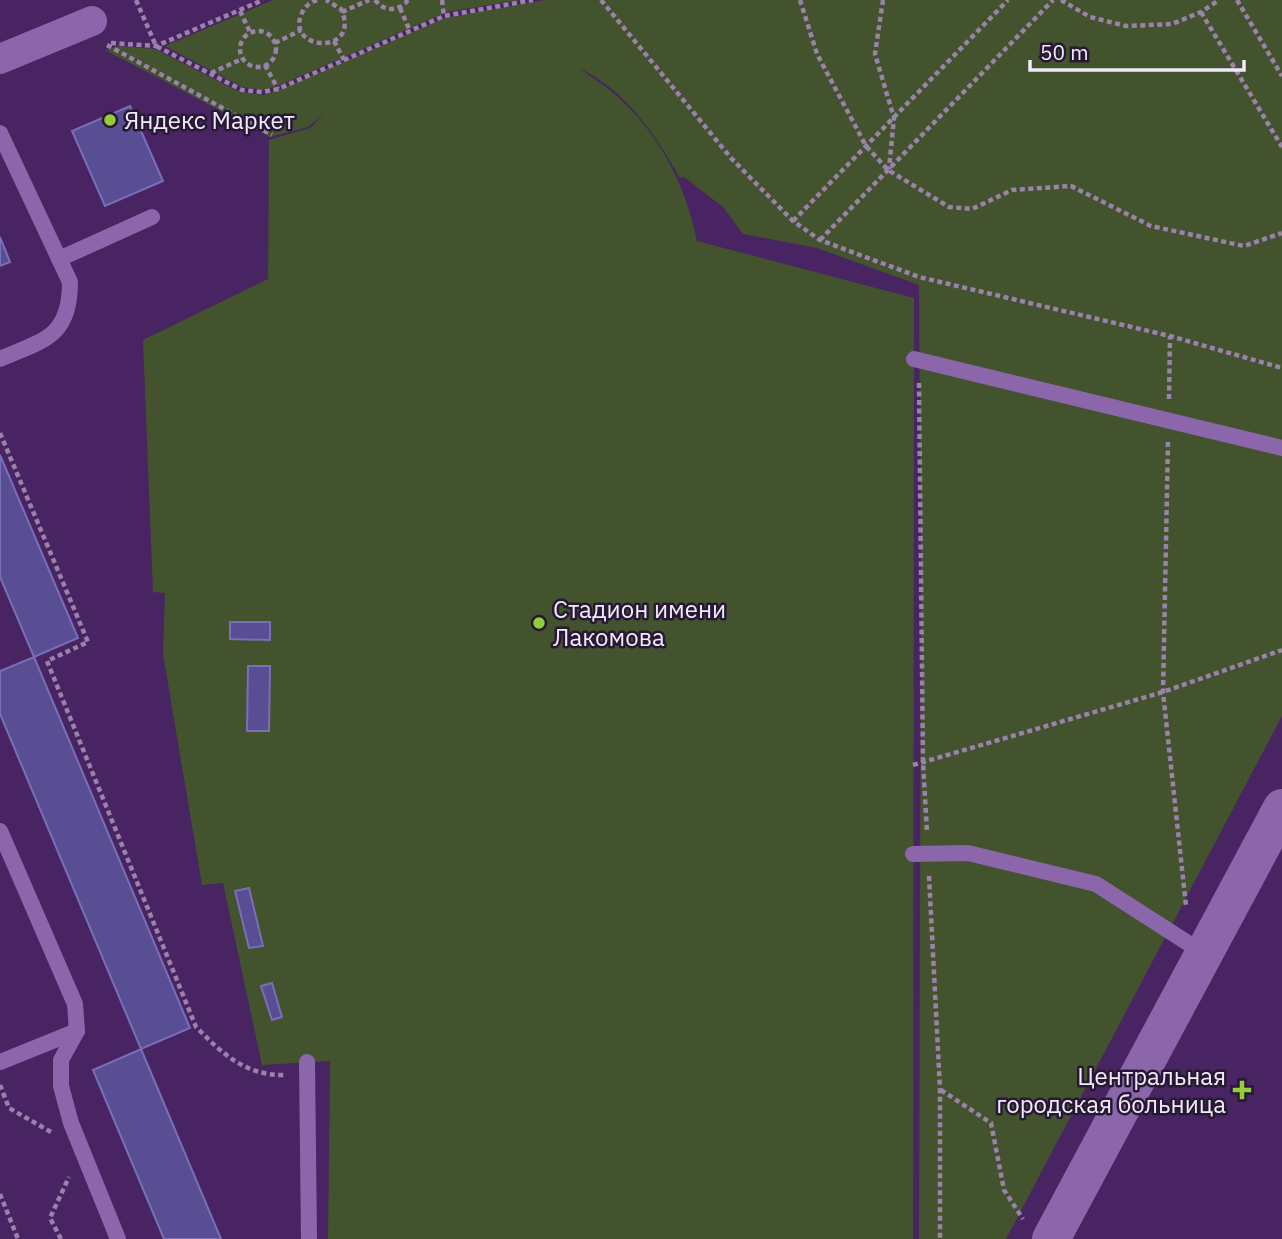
<svg xmlns="http://www.w3.org/2000/svg" width="1282" height="1239" viewBox="0 0 1282 1239" font-family="'IBM Plex Sans',sans-serif">
  <style>
    .green { fill: #42532d }
    .building { fill: #594e94; stroke: #786fb8; stroke-width: 2 }
    .lines { fill: none; stroke-linecap: round; stroke-linejoin: round }
    .path { stroke: #9a82ab; stroke-width: 4.5; stroke-dasharray: 5 3.5; stroke-linecap: butt }
    .lane { stroke: #8c66ab; stroke-width: 16 }
    .street { stroke: #8c66ab; stroke-width: 30 }
    .secondary { stroke: #8c66ab; stroke-width: 38 }
    .poi-dot { fill: #94cc3b; stroke: #271834; stroke-width: 2.5 }
    .labels { text-anchor: middle; dominant-baseline: central; stroke-width: 5; stroke-linejoin: round; paint-order: stroke }
    .poi-label { font-size: 24px; fill: #f2eafa; stroke: #271834; text-anchor: start }
  </style>
  <rect width="100%" height="100%" fill="#492463"/>
  <g class="green">
    <path d="M273 0H521L447 12 278 86 262 90 242 87 165 46Z"/>
    <path d="M545 0H1282V716L1006 1239H919L921 588 919 285 817 248 743 234 723 207 684 177 680 178C655 134 627 92 581 69 589 77 602 83 611 91 658 130 685 183 697 241L914 298 913 1239H328L330 1061 262 1065 223 883 202 885 163 654 165 593 153 592 143 340 268 279 269 140 310 128 324 114 308 127 270 137 105 50 119 46 155 49 240 92 264 95 278 90 445 18Z"/>
  </g>
  <g class="building">
    <path d="M130 106 163 181 105 206 72 131Z"/>
    <path d="M0 237 10 262 0 266Z"/>
    <path d="M0 455 78 638 34 657 0 577Z"/>
    <path d="M230 622H270V640L230 639Z"/>
    <path d="M34 657 190 1028 141 1049 0 714V671Z"/>
    <path d="M248 666H270L269 731H247Z"/>
    <path d="M249 888 263 946 249 948 235 891Z"/>
    <path d="M272 983 282 1017 272 1020 261 986Z"/>
    <path d="M141 1049 221 1239H164L93 1070Z"/>
  </g>
  <g class="lines">
    <g class="path">
      <path d="M136 0 156 46 242 90 262 92 278 89 444 16 533 0"/>
      <path d="M317 0C310 2 304 7 301 15 287 52 362 55 341 9L326 0"/>
      <path d="M375 0C385 12 398 12 408 0"/>
      <path d="M442 0 444 16"/>
      <path d="M601 0 731 158 793 221 820 240 919 277 1170 336 1282 368"/>
      <path d="M800 0 817 54 866 146 888 170 949 207 972 209 1012 190 1071 186 1151 226 1244 246 1282 233"/>
      <path d="M883 0 875 54 894 118 889 169"/>
      <path d="M1061 0 1090 17 1126 26 1172 24 1201 12 1219 0"/>
      <path d="M1237 0 1282 76"/>
      <path d="M400 8 410 31"/>
      <path d="M240 11 250 32"/>
      <path d="M342 12 369 0"/>
      <path d="M1201 12 1282 147"/>
      <circle cx="258" cy="49" r="18"/>
      <path d="M334 41 344 60"/>
      <path d="M111 43 156 46 263 0"/>
      <path d="M275 43 301 30"/>
      <path d="M107 45 272 135"/>
      <path d="M265 65 278 89"/>
      <path d="M211 73 242 59"/>
      <path d="M793 221 1008 0"/>
      <path d="M820 240 1053 0"/>
      <path d="M919 383 923 762 927 832"/>
      <path d="M1169 399 1170 336"/>
      <path d="M0 433 88 642 47 661 196 1027C222 1053 245 1076 285 1075"/>
      <path d="M1168 442 1163 692 1186 906"/>
      <path d="M913 765 1163 692 1282 650"/>
      <path d="M929 876 940 1089V1239"/>
      <path d="M0 1085 9 1108 51 1132"/>
      <path d="M941 1090 991 1123 1004 1190 1023 1219"/>
      <path d="M0 1194 18 1239"/>
      <path d="M61 1239 50 1218 69 1177"/>
    </g>
    <g class="lane">
      <path d="M0 133 70 282C70 337 44 340 0 359"/>
      <path d="M59 259 152 217"/>
      <path d="M914 359 1282 448"/>
      <path d="M0 831 75 1004 77 1031 61 1060V1086L71 1123 118 1239"/>
      <path d="M913 854 968 853 1096 884 1205 954"/>
      <path d="M0 1062 77 1031"/>
      <path d="M307 1062 309 1239"/>
    </g>
    <path class="street" d="M0 59 92 21"/>
    <path class="secondary" d="M1051 1239 1282 808"/>
  </g>
  <g class="poi-dot">
    <circle cx="110" cy="120" r="7"/>
    <circle cx="539" cy="623" r="7"/>
    <path d="M1238.5 1079.5h7v7h7v7h-7v7h-7v-7h-7v-7h7z"/>
  </g>
  <g class="labels">
    <g class="poi-label">
      <text x="124" y="120">Яндекс Маркет</text>
      <text x="553" y="609">Стадион имени<tspan x="553" dy="28">Лакомова</tspan></text>
      <text x="1226" y="1076" text-anchor="end">Центральная<tspan x="1226" dy="28">городская больница</tspan></text>
    </g>
  </g>
  <path d="M1030 60v10h214v-10" fill="none" stroke="#f2eafa" stroke-width="3.5"/>
  <text x="1040" y="60" font-size="21" fill="#f2eafa" stroke="#271834" stroke-width="5" paint-order="stroke">50 m</text>
</svg>
